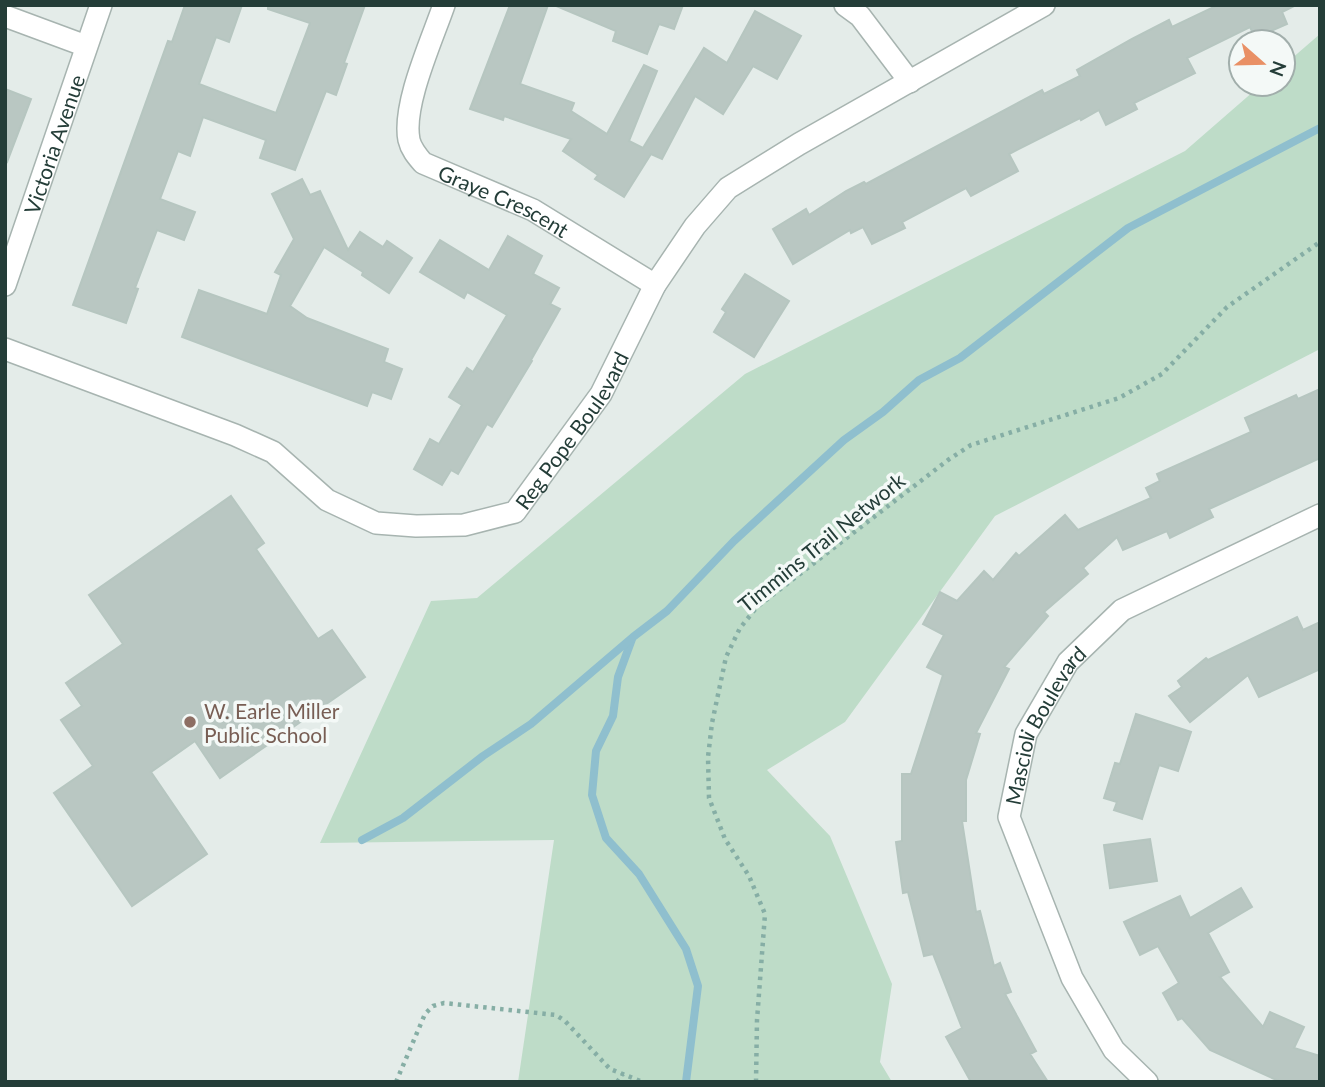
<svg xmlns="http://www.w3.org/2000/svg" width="1325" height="1087" viewBox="0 0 1325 1087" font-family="Lato,sans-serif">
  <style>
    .green { fill: #bedcc8 }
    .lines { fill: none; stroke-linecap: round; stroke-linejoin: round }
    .stream { stroke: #8fbfce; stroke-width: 8 }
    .building { fill: #b9c7c2; stroke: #b6c6c0; stroke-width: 2 }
    .street-casing { stroke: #a7b4b0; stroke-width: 24 }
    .path { stroke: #86aea5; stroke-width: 4.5; stroke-dasharray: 3.5 5; stroke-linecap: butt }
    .street { stroke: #fff; stroke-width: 21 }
    .education-dot { fill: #8d6e63; stroke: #f4f9f7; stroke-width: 2.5 }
    .labels { text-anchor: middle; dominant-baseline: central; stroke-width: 7; stroke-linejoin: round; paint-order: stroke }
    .street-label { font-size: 21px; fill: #243d38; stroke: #f4f9f7 }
    .education-label { font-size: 21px; fill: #785e54; stroke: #f4f9f7; text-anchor: start }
  </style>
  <rect width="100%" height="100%" fill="#e4ece9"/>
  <path class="green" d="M1320 34V349L995 516 845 722 767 770 830 836 892 984 880 1062 892 1082H518L554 840 320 843 431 601 477 598 745 374 1185 151 1262 84H1283V66Z"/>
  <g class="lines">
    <g class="stream">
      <path d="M632 639 618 677 613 716 596 751 592 795 606 838 639 874 686 949 698 986 686 1082"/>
      <path d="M362 840 403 818 483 756 531 724 633 637 667 611 734 541 844 440 883 412 919 380 960 358 1128 228 1320 128"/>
    </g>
  </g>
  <g class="building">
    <path d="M185 5H242L229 42 216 37 199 84 276 113 310 23 268 9V5H365L344 63 347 64 336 95 326 91 295 170 260 158 266 140 203 117 190 156 178 151 160 199 195 212 184 240 157 230 135 288 138 289 126 323 73 305 168 41 172 42Z"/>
    <path d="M510 5H548L520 84 574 103 571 111 607 134 644 65 657 71 629 141 643 148 704 48 727 63 755 11 801 36 777 79 753 66 723 114 695 96 662 159 651 154 624 197 595 179 598 175 563 151 571 139 504 116 503 120 470 109Z"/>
    <path d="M554 5H683L674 29 659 24 647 54 613 41 616 31Z"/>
    <path d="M1218 5H1296L1282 12 1287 24 1255 38 1250 27 1187 58 1195 73 1134 103 1137 109 1106 125 1099 110 1081 120 1080 118 1009 154 1018 171 971 196 966 188 902 222 905 228 872 244 863 227 851 233 850 230 793 264 773 229 806 209 809 215 846 191 864 182 866 184 1042 90 1044 94 1080 76 1077 70 1132 39 1169 20 1172 27Z"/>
    <path d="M5 89 31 99 7 162 5 161Z"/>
    <path d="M302 179 310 195 320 191 348 250 360 232 383 247 387 241 412 258 389 293 362 275 363 272 324 247 290 306 307 318 388 349 384 362 402 369 391 399 372 392 367 406 182 337 199 290 267 314 281 275 275 272 294 239 272 194Z"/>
    <path d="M508 236 542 256 533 274 559 288 550 304 560 309 531 360 532 361 492 427 487 424 458 474 451 470 442 485 414 469 430 439 439 444 462 405 449 397 467 368 473 372 507 315 467 292 464 298 420 272 440 240 489 270Z"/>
    <path d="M745 274 789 301 754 357 714 332 726 312 722 309Z"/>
    <path d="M1320 389V458L1209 509 1213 517 1170 538 1167 531 1123 550 1117 537 1083 568 1088 574 1044 612 1048 616 1004 667 1009 669 976 733 980 734 966 780V821H962L976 912 980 911 994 966 1000 963 1011 992 1005 994 1036 1051 1030 1054 1048 1082H971L946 1037 962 1028 933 954 924 956 908 892 903 893 896 842 902 841V774H911L943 675 927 667 944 635 923 624 940 592 957 601 984 571 993 580 1016 553 1019 556 1065 515 1078 530 1151 498 1146 488 1160 481 1157 474 1251 432 1245 418 1296 395 1298 399Z"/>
    <path d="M231 496 264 543 256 549 318 639 332 630 365 677 220 778 195 741 151 772 207 854 132 906 54 793 93 766 61 720 82 706 66 683 123 644 89 595Z"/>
    <path d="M1297 617 1303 630 1320 622V669L1259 697 1248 675 1190 722 1169 696 1182 687 1178 681 1206 658 1208 660Z"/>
    <path d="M1136 714 1191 732 1178 771 1159 765 1142 819 1114 810 1117 802 1104 798 1115 763 1120 764Z"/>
    <path d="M1150 839 1157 881 1110 888 1104 845Z"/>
    <path d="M1241 888 1252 907 1208 933 1229 972 1220 977 1263 1027 1270 1012 1304 1027 1294 1048 1320 1056V1082H1281L1210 1050 1182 1018 1178 1020 1163 993 1179 983 1158 946 1140 955 1124 922 1180 896 1190 918Z"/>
  </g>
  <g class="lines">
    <g class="street-casing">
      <g id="street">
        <path id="s1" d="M444 5C432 40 402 105 409 140 411 149 417 156 423 163L533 210 655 285"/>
        <path d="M845 5 860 16 910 82"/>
        <path d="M5 16 86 46"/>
        <path id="s2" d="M5 285 101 5"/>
        <path id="s3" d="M5 349 235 435 273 452 327 500 376 523 416 526 464 525 515 512 601 394 655 285 695 226 728 188 799 144 1044 5"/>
        <path id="s4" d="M1147 1082 1114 1050 1072 978 1009 817 1026 734 1068 662 1122 610 1320 515"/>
      </g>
    </g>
    <g class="path">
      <path d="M396 1082 425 1014 433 1006 444 1003 556 1015 565 1021 610 1069 643 1082"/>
      <path d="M617 1082 623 1074"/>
      <path d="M756 1082 757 1020 765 914 749 876 725 839 709 798 708 757 712 723 726 657 740 628 757 607 948 460 971 445 1119 398 1162 374 1227 307 1320 242"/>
    </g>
    <use href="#street" class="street"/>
  </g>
  <circle class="education-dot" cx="190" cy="722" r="7"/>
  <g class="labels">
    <g class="street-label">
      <text stroke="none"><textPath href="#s2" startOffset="149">Victoria Avenue</textPath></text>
      <text stroke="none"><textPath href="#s1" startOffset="257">Graye Crescent</textPath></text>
      <text stroke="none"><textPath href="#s3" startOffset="654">Reg Pope Boulevard</textPath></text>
      <text transform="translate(821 542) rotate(-39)">Timmins Trail Network</text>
      <text stroke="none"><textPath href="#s4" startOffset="402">Mascioli Boulevard</textPath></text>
    </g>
    <g class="education-label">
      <text x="204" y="710">W. Earle Miller<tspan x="204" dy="24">Public School</tspan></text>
    </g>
  </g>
  <rect width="1325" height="1087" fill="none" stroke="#243d38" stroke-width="14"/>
  <g transform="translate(1262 63) rotate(110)"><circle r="33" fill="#f4f9f7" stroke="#a1aeab" stroke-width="2"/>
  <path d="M0-5L12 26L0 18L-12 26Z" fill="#e99065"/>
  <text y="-10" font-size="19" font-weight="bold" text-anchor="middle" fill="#243d38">N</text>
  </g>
</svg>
